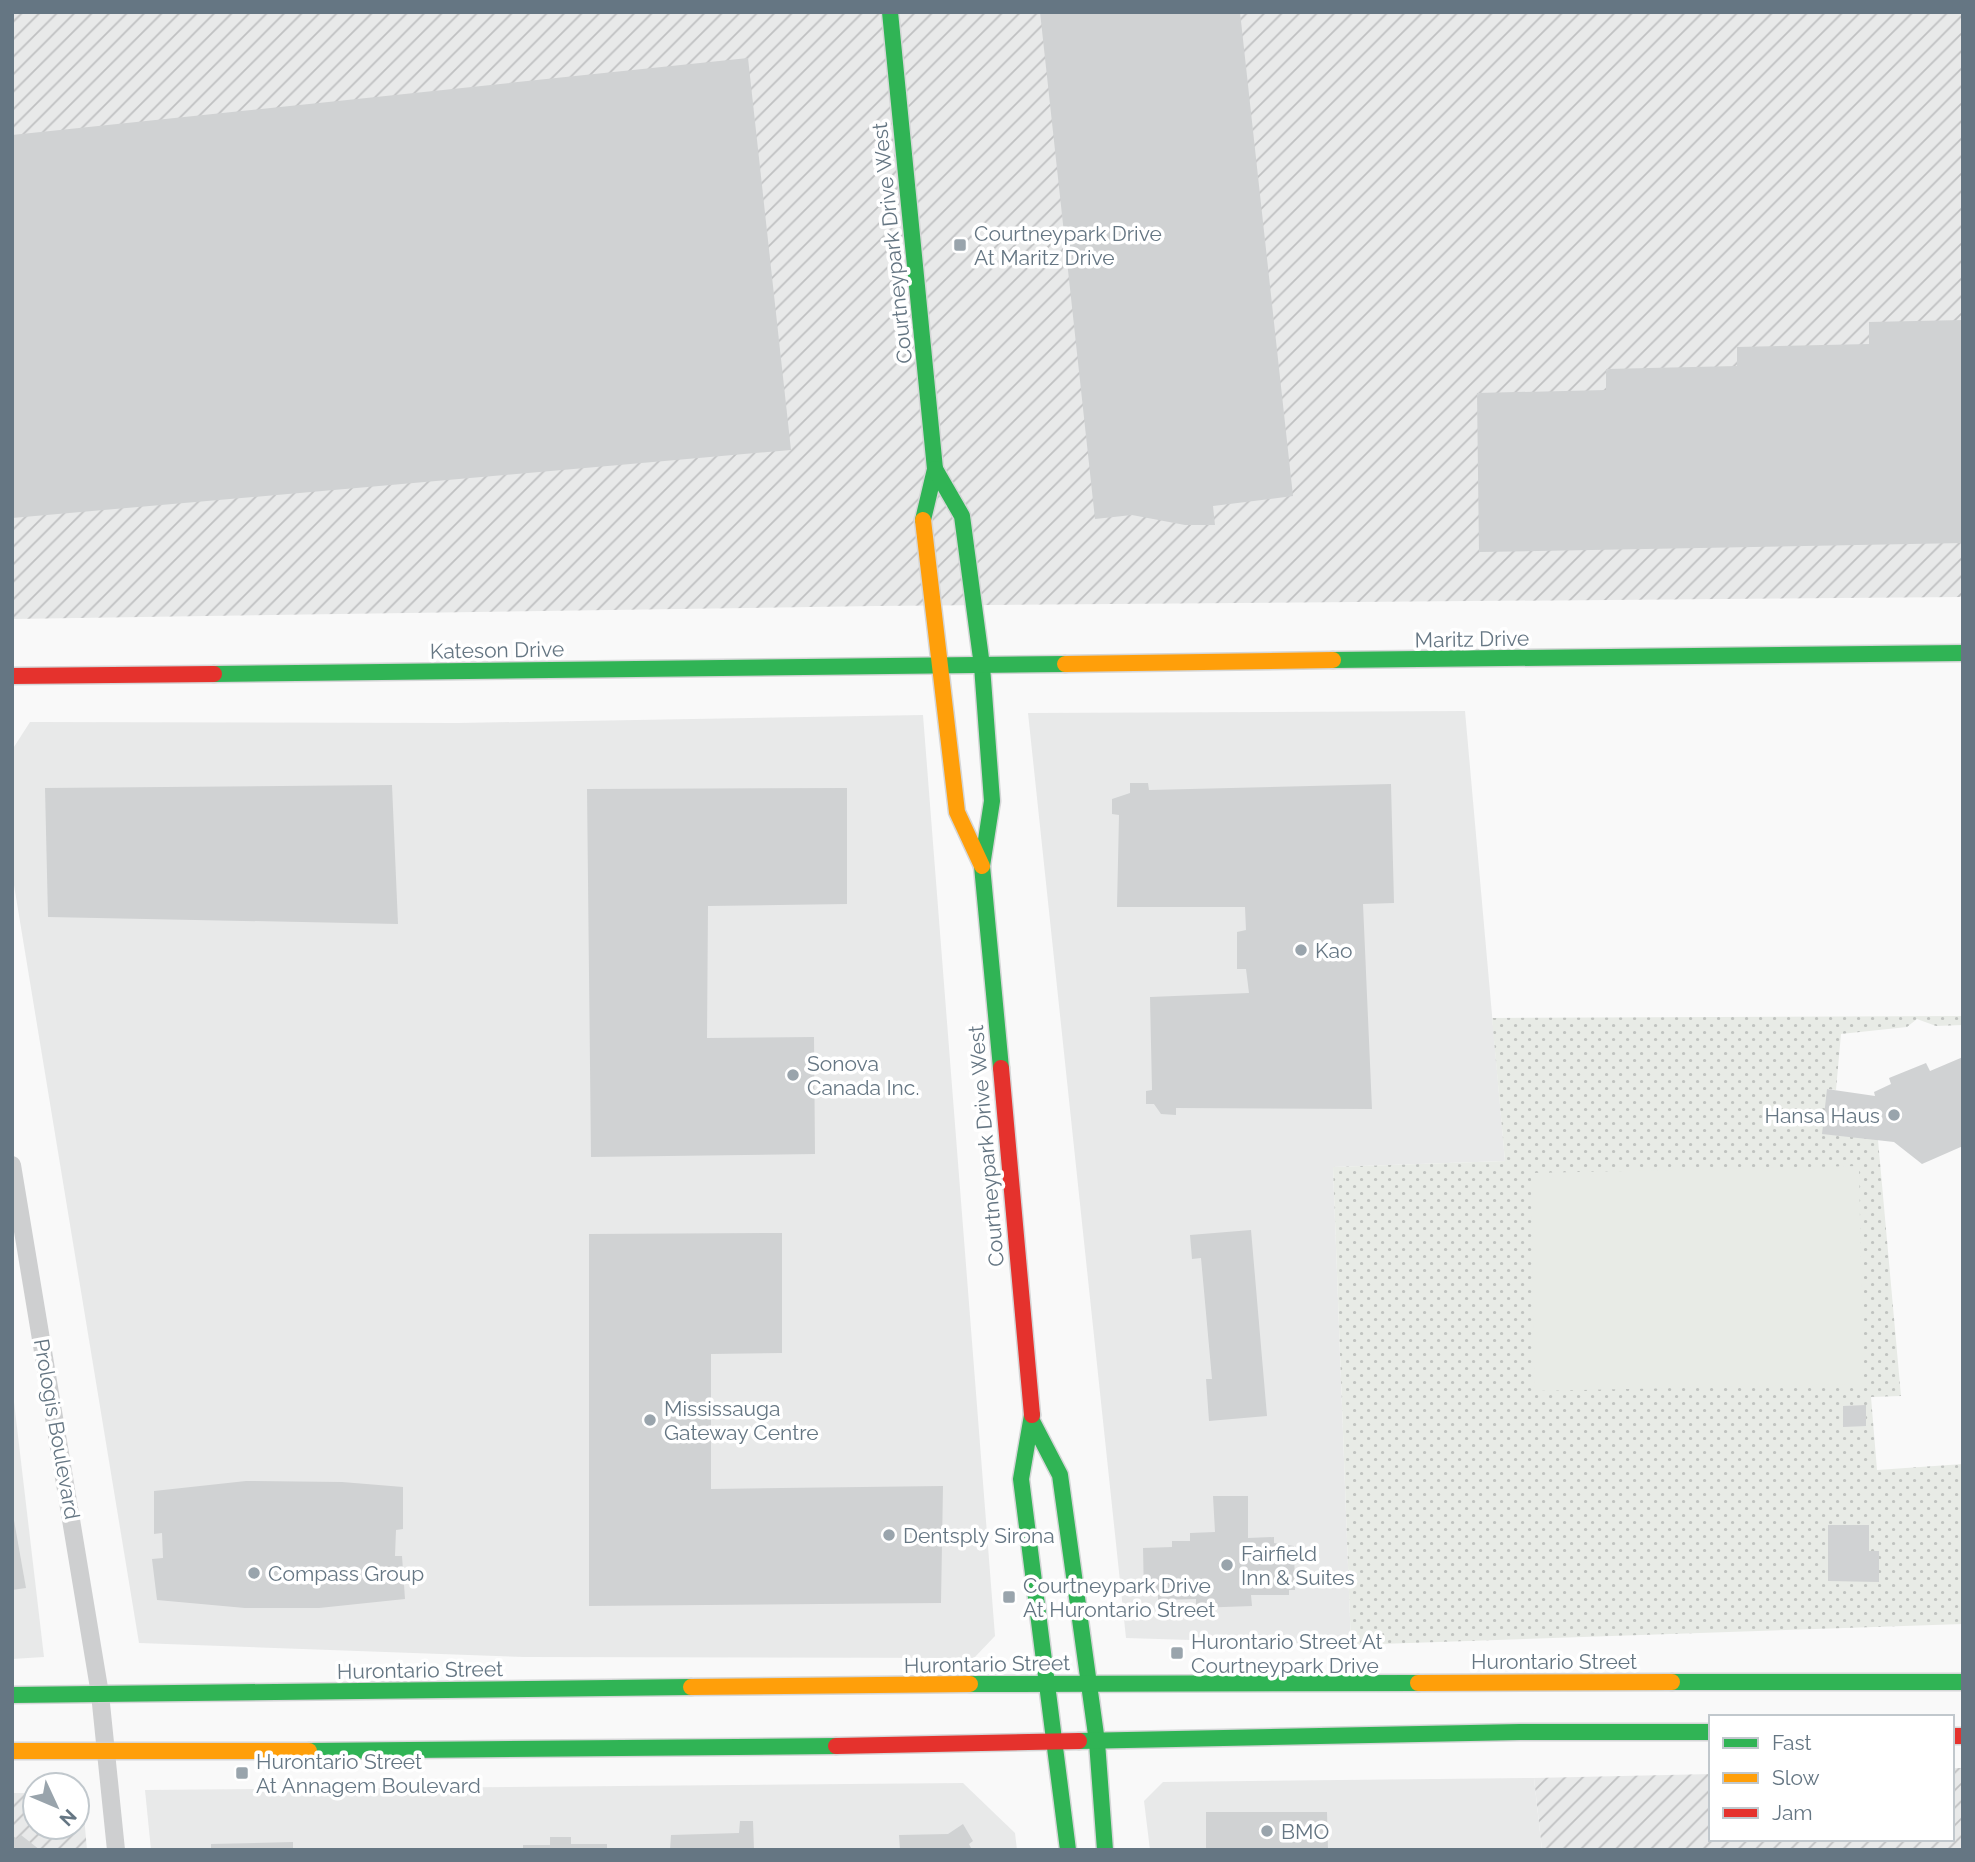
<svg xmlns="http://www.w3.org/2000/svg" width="1975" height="1862" viewBox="0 0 1975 1862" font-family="Raleway,sans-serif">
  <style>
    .built { fill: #e8e9e9 }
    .industrial { fill: url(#industrial-furrows) }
    .grass { fill: url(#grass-dots) }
    .park { fill: #e8ebe6 }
    .building { fill: #d0d2d3 }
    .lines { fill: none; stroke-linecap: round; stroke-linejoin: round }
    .fast-casing { stroke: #d5d6d7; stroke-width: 19 }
    .slow-casing { stroke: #d5d6d7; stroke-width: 19 }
    .jam-casing { stroke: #d5d6d7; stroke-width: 19 }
    .street { stroke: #cecfd0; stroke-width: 18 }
    .fast { stroke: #30b455; stroke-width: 16 }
    .slow { stroke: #ff9f0a; stroke-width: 16 }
    .jam { stroke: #e5322d; stroke-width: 16 }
    .poi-dot { fill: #99a4ac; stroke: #fff; stroke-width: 2.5 }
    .labels { text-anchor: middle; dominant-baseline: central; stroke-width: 7; stroke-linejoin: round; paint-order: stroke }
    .poi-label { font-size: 21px; fill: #657683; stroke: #fff; text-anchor: start }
    .street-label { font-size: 21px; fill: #657683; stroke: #fff }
  </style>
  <defs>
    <pattern id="industrial-furrows" width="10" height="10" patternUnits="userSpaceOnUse" patternTransform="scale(1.75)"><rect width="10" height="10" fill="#e8e9e9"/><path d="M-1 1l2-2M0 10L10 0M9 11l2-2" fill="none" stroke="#c0c1c2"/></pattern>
    <pattern id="grass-dots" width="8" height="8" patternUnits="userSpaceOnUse" patternTransform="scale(1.75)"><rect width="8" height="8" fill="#e8ebe6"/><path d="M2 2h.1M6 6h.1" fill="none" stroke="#c0c3c0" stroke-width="1.8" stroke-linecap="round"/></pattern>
  </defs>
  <rect width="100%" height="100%" fill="#f9f9f9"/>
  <g class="built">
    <path d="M1465 711 1505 1161 1333 1167 1351 1645 1126 1638 1028 713Z"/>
    <path d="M923 715 995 1636 974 1658 524 1657 139 1643 12 873V750L30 722 458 723Z"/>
    <path d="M12 1385 44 1657 12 1659Z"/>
    <path d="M1534 1778 1542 1850H1150L1144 1801 1163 1782Z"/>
    <path d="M963 1783 1015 1833 1017 1850H151L145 1790Z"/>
  </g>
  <g class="industrial">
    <path d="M12 12H1963V597L876 606 12 619Z"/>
    <path d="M1952 1768H1963V1850H1542L1534 1778 1711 1774V1839H1952Z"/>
    <path d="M12 1793H35V1827H77V1793H82L87 1850H12Z"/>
  </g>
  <path class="grass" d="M1963 1016V1025L1936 1026 1917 1019 1907 1027 1841 1034 1836 1090 1827 1089 1878 1140 1901 1396 1871 1397 1877 1470 1963 1464V1624L1351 1645 1333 1167 1505 1161 1492 1018Z"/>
  <path class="park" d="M1859 1166 1863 1384 1535 1391 1531 1173Z"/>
  <g class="building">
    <path d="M1040 12H1240L1293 496 1213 506 1215 525H1185L1132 515 1095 519Z"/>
    <path d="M748 58 791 450 12 518V135Z"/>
    <path d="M1963 320V543L1479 552 1477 393 1606 390V369L1737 366V347L1869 344V322Z"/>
    <path d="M1130 783H1148L1149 790 1391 784 1394 903 1363 904 1372 1109 1176 1108V1115L1161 1114 1154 1104H1146V1091L1152 1090 1150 997 1249 993 1246 969H1237V932L1246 930 1245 907H1117L1119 815 1112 814V799L1130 793Z"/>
    <path d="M392 785 398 924 48 917 45 788Z"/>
    <path d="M847 788V904L708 906 707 1038 814 1037 815 1154 591 1157 587 789Z"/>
    <path d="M1963 1057V1146L1922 1164 1894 1142 1822 1134 1827 1089 1875 1096 1874 1092 1891 1084 1889 1078 1926 1063 1930 1071Z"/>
    <path d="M1251 1230 1267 1416 1209 1421 1206 1379H1212L1201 1258 1192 1259 1190 1235Z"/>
    <path d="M782 1233V1353L711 1354V1489L943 1486 941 1603 589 1606V1234Z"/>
    <path d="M1866 1405V1426L1843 1427V1406Z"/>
    <path d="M246 1481 342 1482 403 1487V1529L396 1530 395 1556H402L405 1599 319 1608H245L157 1600 152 1559 163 1558 162 1533 154 1534V1491Z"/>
    <path d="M1213 1496H1248V1538L1274 1537V1543L1294 1546 1295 1590H1289V1595H1251L1252 1606 1196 1608V1599L1158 1600V1595H1144L1143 1548 1172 1547V1541H1190V1533L1215 1532Z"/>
    <path d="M12 1509 26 1588 12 1590Z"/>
    <path d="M1828 1525H1869V1551H1879V1582L1828 1581Z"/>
    <path d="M1206 1812H1327L1328 1850H1206Z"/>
    <path d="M740 1821H753L754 1850H670L671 1835 739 1833Z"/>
    <path d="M963 1824 973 1841 969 1844 972 1850H900L899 1835 948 1834Z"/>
    <path d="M12 1835 17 1839 21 1835 40 1850H12Z"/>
    <path d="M550 1837H571V1844H607V1850H523V1845H550Z"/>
    <path d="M293 1842V1850H211V1844Z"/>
  </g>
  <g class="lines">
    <g class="fast-casing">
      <g id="fast">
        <path d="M890 12 935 469 923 520"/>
        <path d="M935 469 962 516 982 666 992 801 982 866 1001 1068"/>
        <path d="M1333 660 1963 653"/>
        <path d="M214 674 1065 664"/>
        <path d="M1032 1415 1021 1479 1068 1850"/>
        <path d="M1033 1423 1060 1475 1097 1742 1105 1850"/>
        <path d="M1672 1682H1963"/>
        <path d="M970 1684 1418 1683"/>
        <path d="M12 1695 691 1687"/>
        <path d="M1079 1741 1520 1732H1711"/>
        <path d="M309 1751 836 1746"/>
      </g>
    </g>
    <g class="slow-casing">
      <g id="slow">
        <path d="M923 520 957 812 982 866"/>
        <path d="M1065 664 1333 660"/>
        <path d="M1418 1683 1672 1682"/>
        <path d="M691 1687 970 1684"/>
        <path d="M12 1751H309"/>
      </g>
    </g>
    <g class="jam-casing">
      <g id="jam">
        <path d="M12 676 214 674"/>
        <path d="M1001 1068 1032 1415"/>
        <path d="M1952 1736H1963"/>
        <path d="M836 1746 1079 1741"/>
      </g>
    </g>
    <path class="street" d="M12 1165 100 1694 116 1850"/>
    <use href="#fast" class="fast"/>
    <use href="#slow" class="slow"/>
    <use href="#jam" class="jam"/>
  </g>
  <g class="poi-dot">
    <rect x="953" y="238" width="14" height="14" rx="3.5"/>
    <circle cx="1301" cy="950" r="7"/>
    <circle cx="793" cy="1075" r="7"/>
    <circle cx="1894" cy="1115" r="7"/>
    <circle cx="650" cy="1420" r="7"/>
    <circle cx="889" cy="1535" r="7"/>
    <circle cx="1227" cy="1565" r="7"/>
    <circle cx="254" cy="1573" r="7"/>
    <rect x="1002" y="1590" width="14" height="14" rx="3.5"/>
    <rect x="1170" y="1646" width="14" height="14" rx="3.5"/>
    <rect x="235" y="1766" width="14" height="14" rx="3.5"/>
    <circle cx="1267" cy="1831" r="7"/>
  </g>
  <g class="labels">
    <g class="poi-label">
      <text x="974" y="233">Courtneypark Drive<tspan x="974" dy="24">At Maritz Drive</tspan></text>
      <text x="1315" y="950">Kao</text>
      <text x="807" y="1063">Sonova<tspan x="807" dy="24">Canada Inc.</tspan></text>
      <text x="1880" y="1115" text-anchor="end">Hansa Haus</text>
      <text x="664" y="1408">Mississauga<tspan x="664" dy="24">Gateway Centre</tspan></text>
      <text x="903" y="1535">Dentsply Sirona</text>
      <text x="1241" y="1553">Fairfield<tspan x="1241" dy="24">Inn &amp; Suites</tspan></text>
      <text x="268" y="1573">Compass Group</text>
      <text x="1023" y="1585">Courtneypark Drive<tspan x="1023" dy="24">At Hurontario Street</tspan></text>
      <text x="1191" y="1641">Hurontario Street At<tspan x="1191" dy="24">Courtneypark Drive</tspan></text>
      <text x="256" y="1761">Hurontario Street<tspan x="256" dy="24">At Annagem Boulevard</tspan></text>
      <text x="1281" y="1831">BMO</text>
    </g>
    <g class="street-label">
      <text transform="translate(892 243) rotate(-96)">Courtneypark Drive West</text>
      <text transform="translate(1472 639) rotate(-1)">Maritz Drive</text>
      <text transform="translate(497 650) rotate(-1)">Kateson Drive</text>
      <text transform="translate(986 1146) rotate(-95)">Courtneypark Drive West</text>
      <text transform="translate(57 1429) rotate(80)">Prologis Boulevard</text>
      <text x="1554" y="1661">Hurontario Street</text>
      <text transform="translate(987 1664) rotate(-1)">Hurontario Street</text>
      <text transform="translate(420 1670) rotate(-1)">Hurontario Street</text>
    </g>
  </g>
  <rect width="1975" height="1862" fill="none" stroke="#657683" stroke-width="28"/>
  <rect x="1709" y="1715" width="245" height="126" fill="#ffffff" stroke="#c1c8cd" stroke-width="2"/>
  <rect x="1723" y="1738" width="35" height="10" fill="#30b455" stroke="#c1c8cd" stroke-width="2"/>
  <text x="1772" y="1750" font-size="21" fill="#657683">Fast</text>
  <rect x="1723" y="1773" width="35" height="10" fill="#ff9f0a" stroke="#c1c8cd" stroke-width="2"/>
  <text x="1772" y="1785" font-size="21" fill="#657683">Slow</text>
  <rect x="1723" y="1808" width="35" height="10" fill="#e5322d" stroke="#c1c8cd" stroke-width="2"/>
  <text x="1772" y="1820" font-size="21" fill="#657683">Jam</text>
  <g transform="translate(56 1806) rotate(134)"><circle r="33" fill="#ffffff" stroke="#c1c8cd" stroke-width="2"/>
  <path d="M0-5L12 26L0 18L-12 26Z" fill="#99a4ac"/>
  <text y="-10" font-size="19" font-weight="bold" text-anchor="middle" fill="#657683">N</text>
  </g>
</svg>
